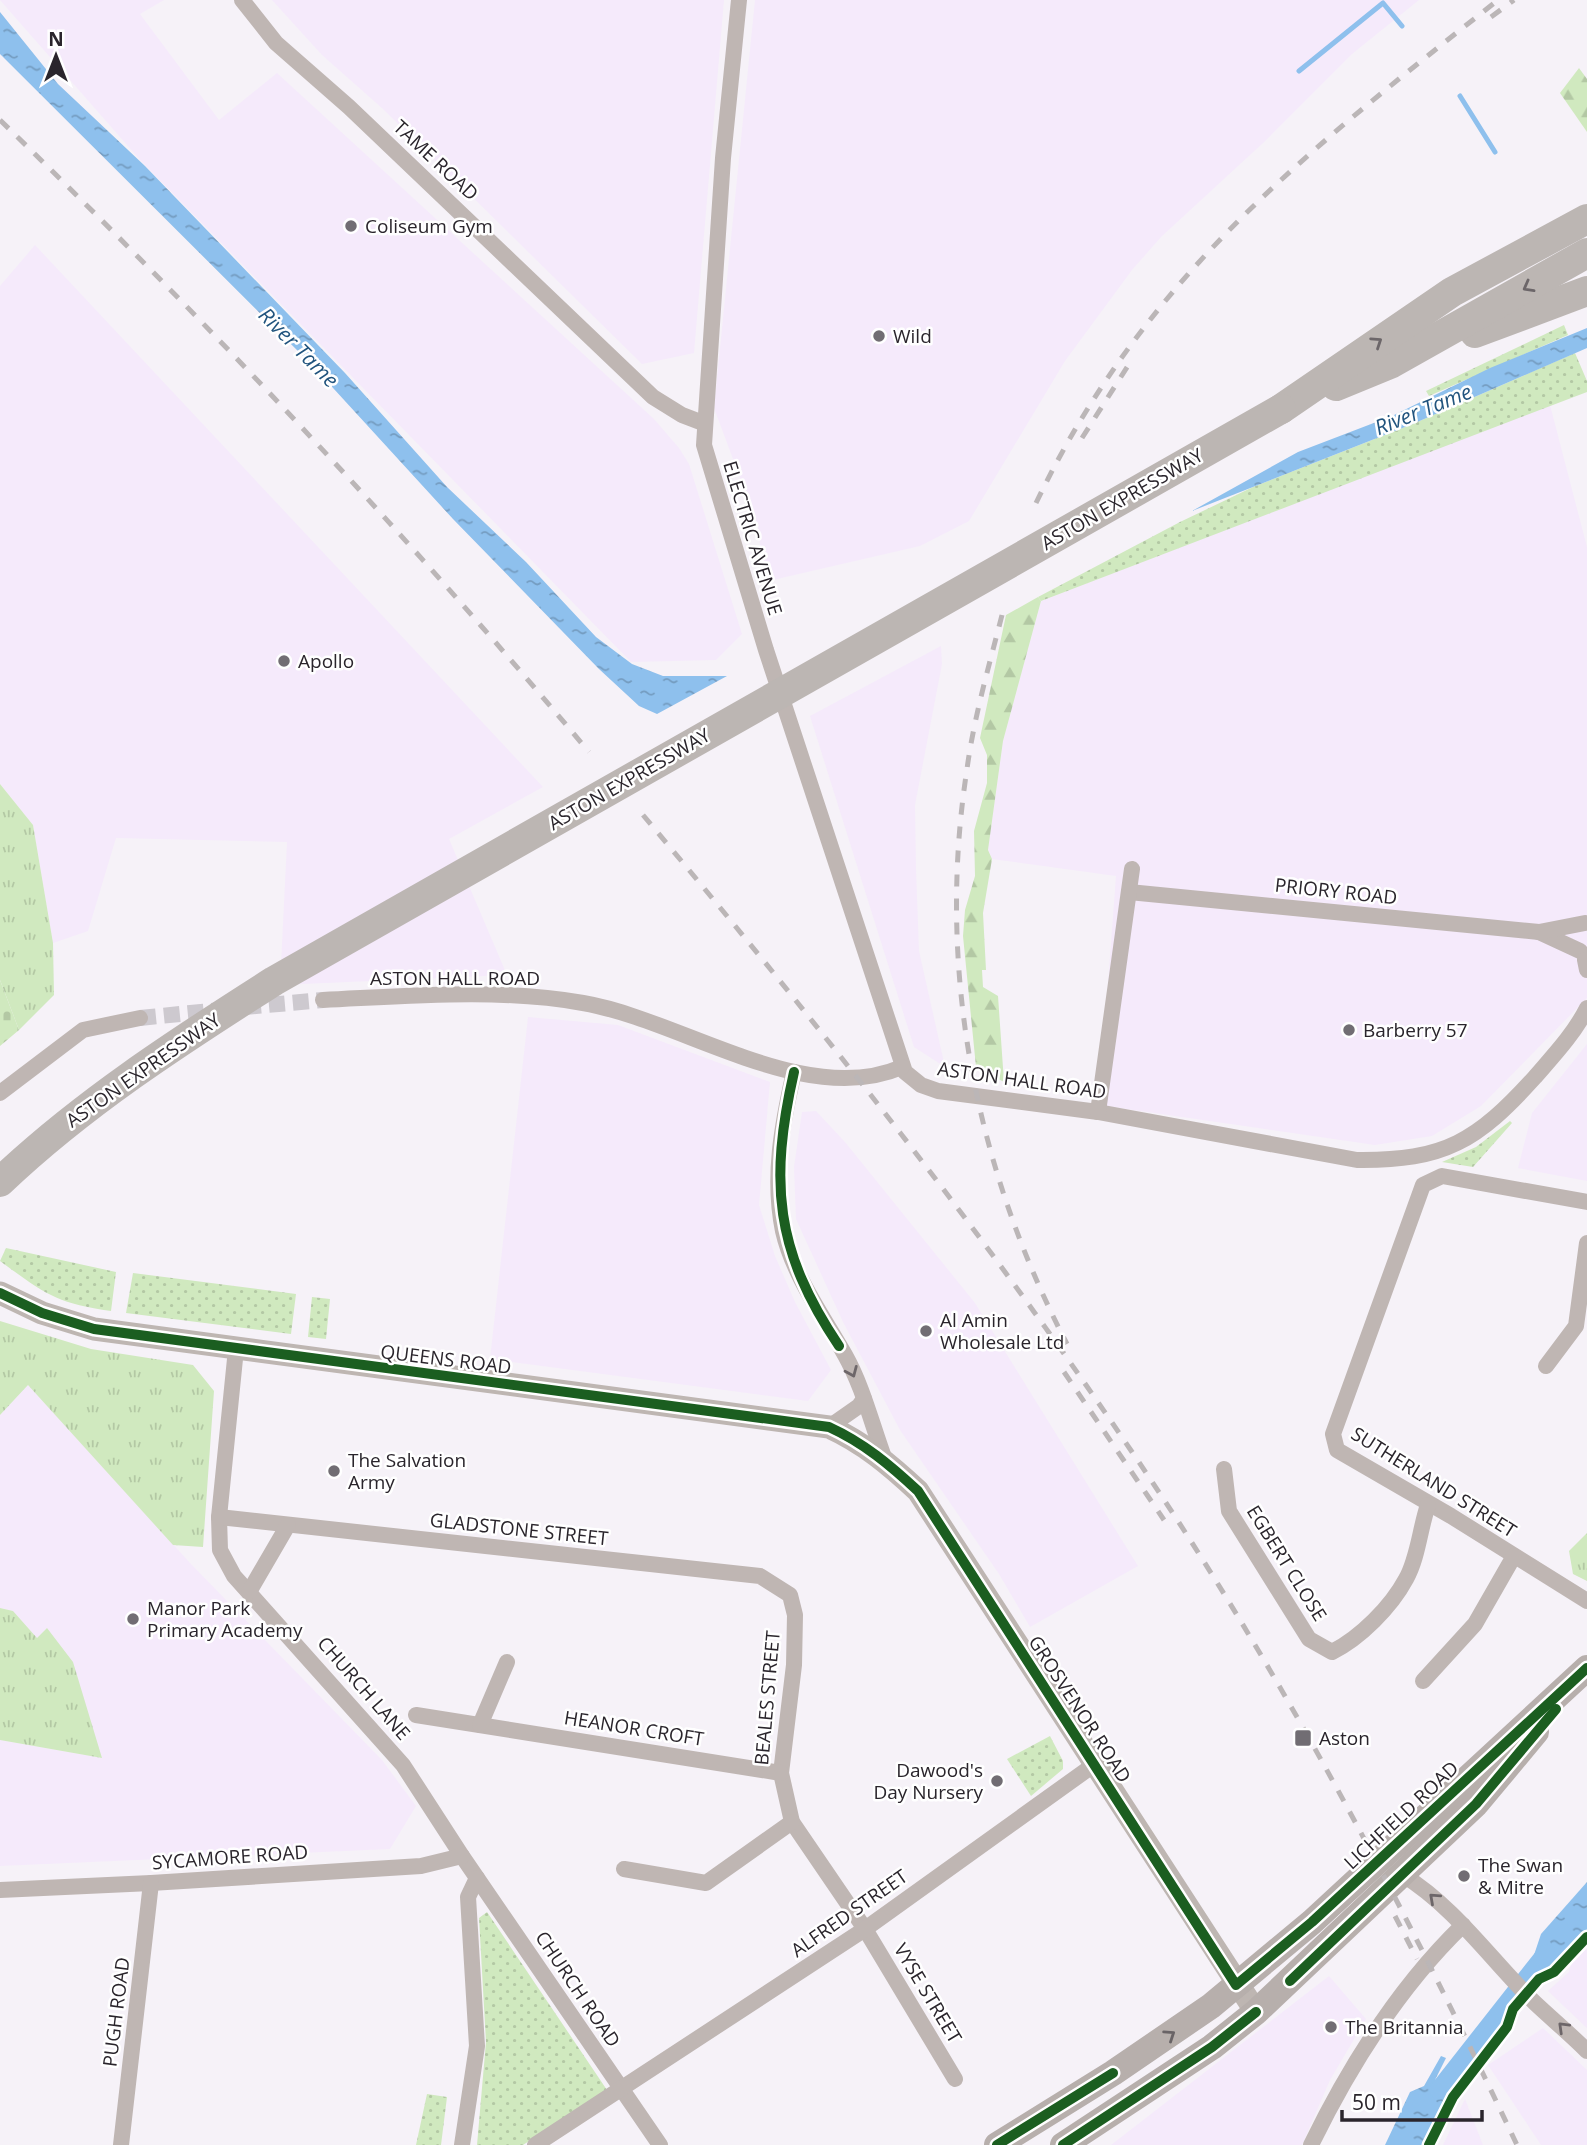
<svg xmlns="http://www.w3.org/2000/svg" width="1587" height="2145" viewBox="0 0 1587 2145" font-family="'Open Sans',sans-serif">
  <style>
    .built { fill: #f5eafb }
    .grass { fill: url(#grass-dots) }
    .forest { fill: url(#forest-firs) }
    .cemetery { fill: url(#cemetery-stones) }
    .park { fill: url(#park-tufts) }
    .water { fill: url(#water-ripples) }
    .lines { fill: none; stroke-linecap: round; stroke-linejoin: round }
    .stream { stroke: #8ec0ed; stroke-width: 5 }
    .canal { stroke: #8ec0ed; stroke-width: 19 }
    .minor-tunnel { stroke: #cdc9cf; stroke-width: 16; stroke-dasharray: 16 8; stroke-linecap: butt }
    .minor { stroke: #bfb6b3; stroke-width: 16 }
    .secondary { stroke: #beb6b2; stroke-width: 23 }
    .primary { stroke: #b7afac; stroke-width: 26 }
    .motorway { stroke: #bcb6b3; stroke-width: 30 }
    .rail { stroke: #bbb6b7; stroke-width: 5; stroke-dasharray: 12 12; stroke-linecap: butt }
    .motorway-bridge { stroke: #bcb6b3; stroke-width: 30 }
    .cycleway-casing { stroke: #fff; stroke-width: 15 }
    .cycleway { stroke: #1b5e20; stroke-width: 10 }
    .oneway { stroke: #6c6669 }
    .oneway2 { stroke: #6d6669 }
    .oneway3 { stroke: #696366 }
    .poi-dot { fill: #716d73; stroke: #fff; stroke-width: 2.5 }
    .labels { text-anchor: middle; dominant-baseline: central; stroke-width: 5; stroke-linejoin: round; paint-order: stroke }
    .street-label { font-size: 19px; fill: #2a252c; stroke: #fff }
    .poi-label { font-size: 19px; fill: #2a252c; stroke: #fff; text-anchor: start }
    .water-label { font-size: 21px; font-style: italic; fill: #21547e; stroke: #fff }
  </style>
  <defs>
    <pattern id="grass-dots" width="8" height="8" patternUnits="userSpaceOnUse" patternTransform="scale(1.75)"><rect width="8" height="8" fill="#d0e9bf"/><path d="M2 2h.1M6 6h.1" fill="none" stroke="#b3c8a4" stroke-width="1.8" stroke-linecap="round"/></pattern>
    <pattern id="forest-firs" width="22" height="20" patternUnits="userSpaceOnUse" patternTransform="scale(1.75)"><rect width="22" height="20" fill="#d0e9bf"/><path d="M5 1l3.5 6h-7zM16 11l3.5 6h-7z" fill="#b3c8a4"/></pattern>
    <pattern id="cemetery-stones" width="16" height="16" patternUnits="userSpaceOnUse" patternTransform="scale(1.75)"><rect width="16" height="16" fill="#d0e9bf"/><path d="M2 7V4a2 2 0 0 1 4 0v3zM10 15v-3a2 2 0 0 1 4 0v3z" fill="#b3c8a4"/></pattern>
    <pattern id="park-tufts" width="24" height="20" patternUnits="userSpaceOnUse" patternTransform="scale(1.75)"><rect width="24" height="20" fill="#d0e9bf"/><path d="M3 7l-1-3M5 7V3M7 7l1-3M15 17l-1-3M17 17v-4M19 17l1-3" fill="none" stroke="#b3c8a4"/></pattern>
    <pattern id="water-ripples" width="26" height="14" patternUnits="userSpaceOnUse" patternTransform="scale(1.75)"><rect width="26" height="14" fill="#8ec0ed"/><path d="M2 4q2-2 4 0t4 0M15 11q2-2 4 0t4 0" fill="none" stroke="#749cc0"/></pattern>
  </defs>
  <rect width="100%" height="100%" fill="#f6f2f8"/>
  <g class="built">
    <path d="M0 0H164L140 14 219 120 277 73 654 419 679 448 689 464 742 634 716 660 631 662 141 161Z"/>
    <path d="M272 0H724L694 353 642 364 383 109 322 55Z"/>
    <path d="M755 0H1419L1352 54 1263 143 1161 237 1132 270 1065 361 969 521 920 546 764 582 758 526 714 408Z"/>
    <path d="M35 245 543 787 449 839 507 975 280 985 287 842 116 838 88 931 53 943 33 825 0 784V286Z"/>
    <path d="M1550 405 1587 547V998L1481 1106 1432 1136 1375 1145 1099 1105 1116 876 992 859 988 850 1003 741 1041 601Z"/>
    <path d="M941 646 942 664 915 805 916 869 919 951 945 1067 914 1047 810 716Z"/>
    <path d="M528 1017 618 1025 770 1082 759 1205 775 1256 795 1302 831 1370 808 1401 490 1359Z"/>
    <path d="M1587 1044V1181L1518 1168 1532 1113Z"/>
    <path d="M816 1111 845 1142 975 1303 1138 1566 1030 1627 999 1574 900 1430 843 1322 796 1219 794 1167 802 1112Z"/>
    <path d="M28 1385 190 1563 382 1760 416 1806 390 1849 0 1866V1740L102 1758 47 1628 37 1638 13 1611 0 1608V1415Z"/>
    <path d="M1587 1944V2028L1548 1991 1569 1972 1572 1960Z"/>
    <path d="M1329 1976 1366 2019 1330 2080 1302 2145H1111Z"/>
    <path d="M1543 2028 1587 2070V2145H1541L1488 2065Z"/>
    <path d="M1465 2099 1483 2145H1443Z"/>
  </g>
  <g class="grass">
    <path d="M1564 325 1568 335 1429 396 1426 391Z"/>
    <path d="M1575 353 1587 381V392L1041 601 1038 597 1180 522 1253 487 1415 423Z"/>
    <path d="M1510 1121 1512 1123 1473 1167 1442 1162 1476 1147Z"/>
    <path d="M6 1248 116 1272 111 1311C56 1303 45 1294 0 1261Z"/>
    <path d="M133 1273 296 1294 291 1334 126 1313Z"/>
    <path d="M312 1297 330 1299 326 1339 308 1337Z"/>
    <path d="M1050 1736 1063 1761V1769L1031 1796 1007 1759Z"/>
    <path d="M487 1912 607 2090 523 2145H477L486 2042 479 1918Z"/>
    <path d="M427 2094 447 2097 441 2145H416Z"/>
  </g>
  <g class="forest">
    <path d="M1579 68 1587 79V132L1560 93Z"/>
    <path d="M1038 597 1041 601 1003 741 988 850 992 859 983 913 986 970H982L983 987 998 996 1004 1082 976 1067 963 936 965 910 975 876 974 831 987 783V755L980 738 1006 615Z"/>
  </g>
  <path class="cemetery" d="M0 980 19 1030 0 1046Z"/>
  <g class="park">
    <path d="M0 784 33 825 53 943 54 995 19 1030 0 980Z"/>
    <path d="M0 1321 91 1349 193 1365 214 1391 203 1547 173 1545 28 1385 0 1415Z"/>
    <path d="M1587 1533V1581L1573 1574 1569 1551Z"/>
    <path d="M0 1608 13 1611 37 1638 47 1628 73 1662 102 1758 0 1740Z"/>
  </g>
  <g class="water">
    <path d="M0 12 58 84 145 166 345 373 447 487 526 562 596 637 632 664 663 676H727L657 714 639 706 599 669 453 519 312 365 0 54Z"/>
    <path d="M1587 328V348L1415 423 1192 511 1298 452 1392 416 1490 368Z"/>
    <path d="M1587 1882V1933L1557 1964 1534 1976 1529 1970 1541 1934Z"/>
    <path d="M1441 2056 1446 2058 1435 2080 1454 2071 1448 2099 1423 2145H1385L1410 2092 1424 2086Z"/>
  </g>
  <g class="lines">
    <g class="stream">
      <path d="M1299 71 1383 3 1402 26"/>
      <path d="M1460 96 1495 152"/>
    </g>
    <path class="canal" d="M1439 2090 1546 1954"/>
    <g class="minor-tunnel">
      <path d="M245 1007 323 1000"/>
      <path d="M140 1018 220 1010"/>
    </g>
    <g class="minor">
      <path d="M242 0 276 43 349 107 653 397 682 415 703 423"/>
      <path d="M739 0 723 158 704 445 766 650 905 1072 921 1085 938 1091 1098 1112 1357 1160C1445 1161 1477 1141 1535 1077 1554 1055 1574 1034 1587 1008"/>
      <path d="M1129 892 1539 932 1580 951"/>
      <path d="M1539 932 1585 923"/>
      <path d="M1585 960 1587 970"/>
      <path d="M323 1000C409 996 498 988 583 1003 682 1020 805 1109 902 1067"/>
      <path d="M794 1072C782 1124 772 1178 783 1231 793 1275 823 1316 845 1355 863 1387 872 1425 885 1460"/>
      <path d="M0 1093 83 1030 140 1018"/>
      <path d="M1098 1112 1132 869"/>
      <path d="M1587 1202 1442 1176 1423 1185 1333 1434 1337 1450 1451 1516 1587 1601"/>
      <path d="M236 1349 219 1517 220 1550 234 1576 403 1765 462 1856 660 2145"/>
      <path d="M1546 1366 1576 1326 1587 1243"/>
      <path d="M829 1427 859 1406 864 1399"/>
      <path d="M1224 1469 1229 1511 1309 1639 1332 1652C1360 1638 1391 1607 1406 1579 1418 1558 1420 1528 1428 1505"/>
      <path d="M219 1517 760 1576 790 1595 795 1615 794 1665 781 1773 792 1822 865 1929 955 2079"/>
      <path d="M249 1592 288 1525"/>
      <path d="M1423 1681 1475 1624 1514 1556"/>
      <path d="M416 1715 781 1773"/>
      <path d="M480 1725 507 1662"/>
      <path d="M624 1869 706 1883 792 1822"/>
      <path d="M1403 1875C1456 1908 1491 1960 1535 2003 1552 2019 1570 2034 1587 2051"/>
      <path d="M0 1890 151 1883 421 1866 462 1856"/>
      <path d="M121 2145 151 1883"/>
      <path d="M462 2145 477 2046 468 1897 477 1878"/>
      <path d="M535 2145 865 1929 1095 1764"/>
      <path d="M1311 2145C1349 2067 1400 1986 1463 1925"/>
    </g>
    <path class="secondary" d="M0 1293 42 1313 94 1329 829 1427C864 1443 890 1465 918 1491L1256 2012"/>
    <g class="primary">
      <path d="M997 2145 1113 2073 1211 2006 1312 1922 1587 1668"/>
      <path d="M1063 2145 1212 2047 1256 2012 1476 1804 1536 1732"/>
    </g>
    <g class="motorway">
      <path d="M1475 333 1587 291"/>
      <path d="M1336 386 1392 363 1587 253"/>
      <path d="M1281 409 1452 292 1587 219"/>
    </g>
    <g class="rail">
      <path d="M1491 17 1514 0"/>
      <path d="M0 120C206 320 404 531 589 752"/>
      <path d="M1082 438 1131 361"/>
      <path d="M1036 503C1145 276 1306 152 1498 0"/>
      <path d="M1002 615C989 666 974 717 967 769 936 968 975 1167 1067 1344"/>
      <path d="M643 815C832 1040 1015 1272 1176 1518 1306 1718 1415 1929 1517 2145"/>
      <path d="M1064 1372 1164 1520"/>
      <path d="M1395 1916 1417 1959"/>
    </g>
    <path class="motorway-bridge" d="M0 1182C82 1104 178 1042 274 981L1281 409"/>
    <g class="cycleway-casing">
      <g id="cycleway">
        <path d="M794 1072C769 1182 775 1251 839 1346"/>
        <path d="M0 1293 42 1313 94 1329 829 1427C864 1443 890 1465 918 1491L1236 1985 1312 1922 1587 1668"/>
        <path d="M1290 1981 1476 1804 1556 1709"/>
        <path d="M997 2145 1113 2073"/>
        <path d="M1063 2145 1212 2047 1256 2012"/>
        <path d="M1429 2145 1453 2097 1507 2027 1513 2009 1539 1979 1554 1972 1587 1937"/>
      </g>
    </g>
    <use href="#cycleway" class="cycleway"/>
  </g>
  <defs><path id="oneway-chevron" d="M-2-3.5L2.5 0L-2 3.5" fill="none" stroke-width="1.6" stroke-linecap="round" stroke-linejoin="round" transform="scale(1.75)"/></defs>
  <g class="oneway">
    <use href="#oneway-chevron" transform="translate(1528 287) rotate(151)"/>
    <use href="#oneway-chevron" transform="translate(1377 342) rotate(-34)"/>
  </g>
  <g class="oneway2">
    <use href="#oneway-chevron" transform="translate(852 1372) rotate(67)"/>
    <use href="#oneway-chevron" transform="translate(1434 1898) rotate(-138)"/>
    <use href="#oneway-chevron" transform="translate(1563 2027) rotate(-136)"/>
  </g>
  <use class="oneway3" href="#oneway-chevron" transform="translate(1170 2035) rotate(-34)"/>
  <g class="poi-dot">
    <circle cx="351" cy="226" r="7"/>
    <circle cx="879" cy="336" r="7"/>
    <circle cx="284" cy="661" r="7"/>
    <circle cx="1349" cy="1030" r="7"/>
    <circle cx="926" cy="1331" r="7"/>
    <circle cx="334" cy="1471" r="7"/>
    <circle cx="133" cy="1619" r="7"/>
    <rect x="1294" y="1729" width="18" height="18" rx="3.5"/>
    <circle cx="997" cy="1781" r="7"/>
    <circle cx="1464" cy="1876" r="7"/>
    <circle cx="1331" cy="2027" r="7"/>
  </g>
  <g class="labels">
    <g class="street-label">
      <text transform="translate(436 160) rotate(43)">TAME ROAD</text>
      <text transform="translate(1122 499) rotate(-30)">ASTON EXPRESSWAY</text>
      <text transform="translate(753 538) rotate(73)">ELECTRIC AVENUE</text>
      <text transform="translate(629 779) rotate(-30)">ASTON EXPRESSWAY</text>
      <text transform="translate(1336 891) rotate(6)">PRIORY ROAD</text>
      <text x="455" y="978">ASTON HALL ROAD</text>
      <text transform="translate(143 1070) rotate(-35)">ASTON EXPRESSWAY</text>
      <text transform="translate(1022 1080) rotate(8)">ASTON HALL ROAD</text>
      <text transform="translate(446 1359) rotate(7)">QUEENS ROAD</text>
      <text transform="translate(1434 1482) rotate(32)">SUTHERLAND STREET</text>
      <text transform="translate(519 1529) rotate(6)">GLADSTONE STREET</text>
      <text transform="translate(1287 1563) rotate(58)">EGBERT CLOSE</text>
      <text transform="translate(364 1688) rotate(49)">CHURCH LANE</text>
      <text transform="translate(767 1698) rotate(-85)">BEALES STREET</text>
      <text transform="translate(1080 1709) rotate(57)">GROSVENOR ROAD</text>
      <text transform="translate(634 1728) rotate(9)">HEANOR CROFT</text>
      <text transform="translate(1401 1815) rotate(-43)">LICHFIELD ROAD</text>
      <text transform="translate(230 1857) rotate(-4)">SYCAMORE ROAD</text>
      <text transform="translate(849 1913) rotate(-35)">ALFRED STREET</text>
      <text transform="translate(578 1989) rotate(56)">CHURCH ROAD</text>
      <text transform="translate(928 1993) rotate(59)">VYSE STREET</text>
      <text transform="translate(116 2012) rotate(-83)">PUGH ROAD</text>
    </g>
    <g class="poi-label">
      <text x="365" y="226">Coliseum Gym</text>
      <text x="893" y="336">Wild</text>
      <text x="298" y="661">Apollo</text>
      <text x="1363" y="1030">Barberry 57</text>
      <text x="940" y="1320">Al Amin<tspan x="940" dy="22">Wholesale Ltd</tspan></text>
      <text x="348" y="1460">The Salvation<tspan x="348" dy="22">Army</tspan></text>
      <text x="147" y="1608">Manor Park<tspan x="147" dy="22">Primary Academy</tspan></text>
      <text x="1319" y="1738">Aston</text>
      <text x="983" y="1770" text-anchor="end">Dawood's<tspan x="983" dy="22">Day Nursery</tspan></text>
      <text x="1478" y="1865">The Swan<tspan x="1478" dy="22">&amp; Mitre</tspan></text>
      <text x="1345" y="2027">The Britannia</text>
    </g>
    <g class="water-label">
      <text transform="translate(299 347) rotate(45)">River Tame</text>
      <text transform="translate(1423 409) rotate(-22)">River Tame</text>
    </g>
  </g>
  <g transform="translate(56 56)" stroke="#ffffff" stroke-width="5" paint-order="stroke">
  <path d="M0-5L12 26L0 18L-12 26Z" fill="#2a252c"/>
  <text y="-10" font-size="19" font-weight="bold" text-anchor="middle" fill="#2a252c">N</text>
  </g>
  <path d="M1342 2110v10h140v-10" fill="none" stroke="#2a252c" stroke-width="3.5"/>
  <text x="1352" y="2110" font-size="21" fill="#2a252c" stroke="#ffffff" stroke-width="5" paint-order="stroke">50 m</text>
</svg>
